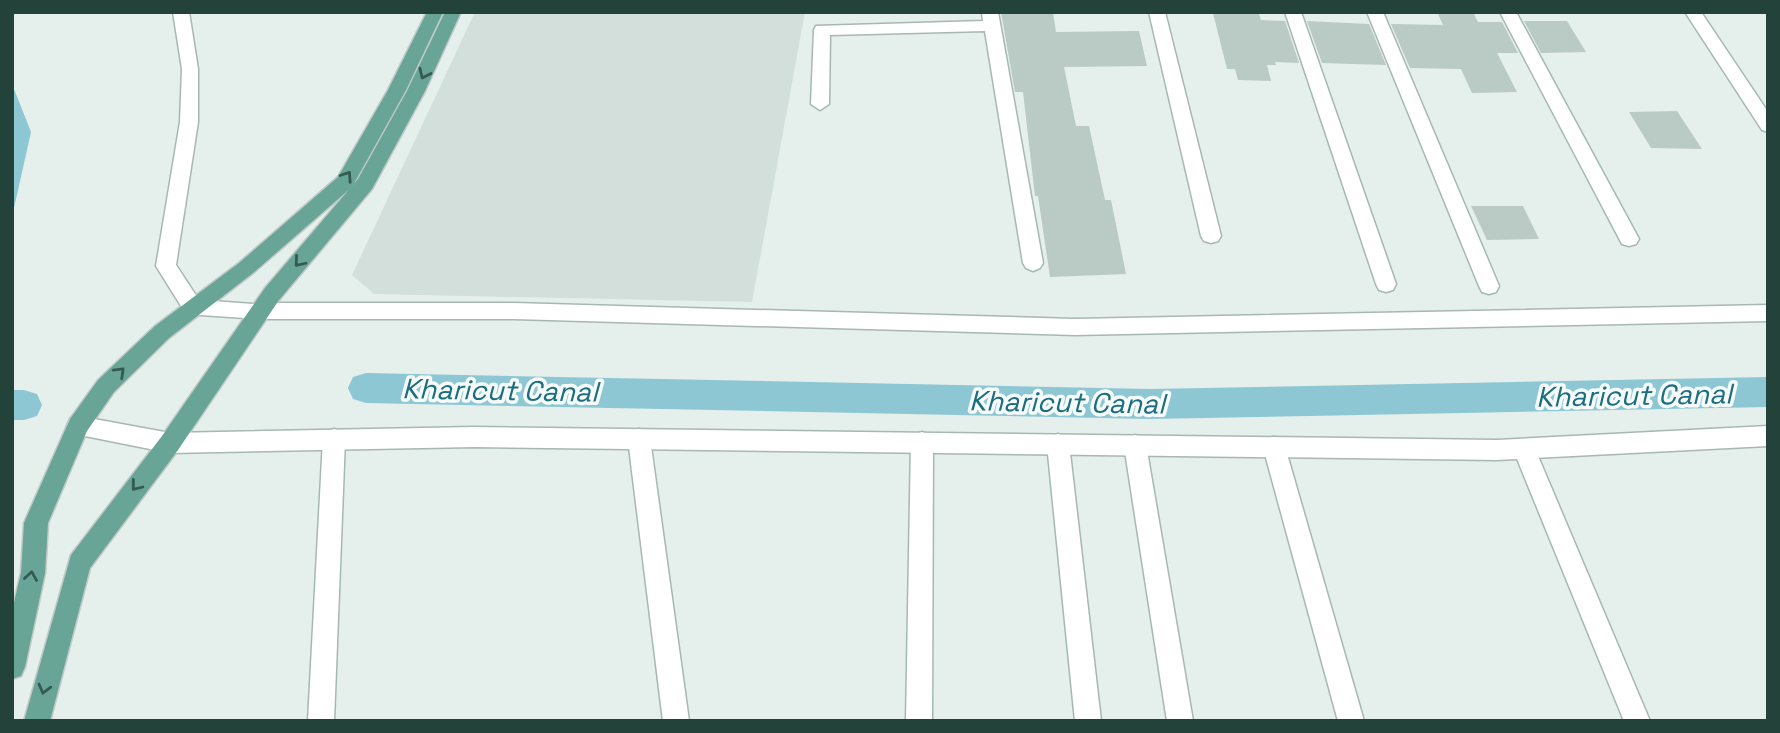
<svg xmlns="http://www.w3.org/2000/svg" width="1780" height="733" viewBox="0 0 1780 733" font-family="'Space Grotesk',sans-serif">
  <style>
    .built { fill: #d3dfda }
    .water { fill: #8dc7d4 }
    .lines { fill: none; stroke-linecap: round; stroke-linejoin: round }
    .canal { fill: #8dc7d4; fill-rule: evenodd }
    .building { fill: #bacac4 }
    .minor-casing { stroke: #a7b8b2; stroke-width: 3 }
    .tertiary-casing { stroke: #a7b8b2; stroke-width: 3 }
    .primary-casing { stroke: #c1cac8; stroke-width: 3 }
    .minor { fill: #fff; fill-rule: evenodd }
    .tertiary { fill: #fff; fill-rule: evenodd }
    .primary { fill: #69a597; fill-rule: evenodd }
    .oneway { stroke: #345b51 }
    .labels { text-anchor: middle; dominant-baseline: central; stroke-width: 7; stroke-linejoin: round; paint-order: stroke }
    .water-label { font-size: 28px; font-style: italic; fill: #1b6d80; stroke: #f6fbf9 }
  </style>
  <rect width="100%" height="100%" fill="#e5efeb"/>
  <path class="built" d="M475 12H805L752 302 374 294 352 275Z"/>
  <path class="water" d="M12 84 31 132 12 217Z"/>
  <g class="lines">
    <g class="canal">
      <path d="M366 373 1150 389 1768 377V407L1150 419 366 403 353 399 348 388 353 377Z"/>
      <path d="M12 390H24L37 394 42 405 37 416 24 420H12Z"/>
    </g>
  </g>
  <g class="building">
    <path d="M1001 12H1053L1056 32 1139 31 1147 66 1064 67 1076 126H1089L1105 200H1111L1126 274 1050 277 1038 196H1035L1023 92H1015Z"/>
    <path d="M1213 13 1259 14 1261 20 1285 21 1299 63 1275 62 1276 65H1267L1271 81 1238 80 1235 69H1227Z"/>
    <path d="M1438 14H1474L1478 22H1502L1518 53H1497L1517 92 1472 93 1461 69 1410 68 1391 24 1443 25Z"/>
    <path d="M1307 21 1369 24 1386 65 1322 63Z"/>
    <path d="M1524 21H1567L1586 52 1541 53Z"/>
    <path d="M1677 111 1702 149 1651 148 1629 112Z"/>
    <path d="M1471 206H1523L1539 239 1487 240Z"/>
  </g>
  <g class="lines">
    <g class="minor-casing">
      <g id="minor">
        <path d="M982 12H998L1043 263 1040 268 1033 271 1026 268 1023 263 985 31 830 35 829 104 820 110 811 104 814 30 816 26 983 21Z"/>
        <path d="M1149 12H1165L1221 236 1218 241 1211 243 1204 241 1201 236Z"/>
        <path d="M1285 12H1301L1396 284 1393 290 1386 292 1379 290 1376 284Z"/>
        <path d="M1367 12H1383L1499 286 1496 292 1489 294 1482 292 1479 286Z"/>
        <path d="M1500 12H1516L1639 239 1636 244 1629 246 1622 244Z"/>
        <path d="M1685 12H1701L1768 112V132L1762 130Z"/>
        <path d="M261 303H514L1075 319 1768 305V321L1075 335 514 319H261L254 317 251 311 254 305Z"/>
        <path d="M334 429 342 432 345 439 334 721H308L323 439 326 432Z"/>
        <path d="M639 429 647 432 650 439 689 721H663L628 439 631 432Z"/>
        <path d="M922 432 930 435 933 442 932 721H906L911 442 914 435Z"/>
        <path d="M1058 434 1066 437 1069 444 1101 721H1075L1047 444 1050 437Z"/>
        <path d="M1135 435 1143 438 1146 445 1193 721H1167L1124 445 1127 438Z"/>
        <path d="M1274 437 1282 440 1285 447 1364 721H1338L1263 447 1266 440Z"/>
        <path d="M1524 439 1532 442 1535 449 1650 721H1624L1513 449 1516 442Z"/>
      </g>
    </g>
    <g class="tertiary-casing">
      <g id="tertiary">
        <path d="M173 12H189L198 69V122L176 265 199 300 268 305 271 311 268 317 261 319 186 314 156 266 180 122 182 69Z"/>
        <path d="M78 416 170 433 474 427 1497 440 1768 426V446L1497 460 474 447 170 453 70 433 67 426 70 419Z"/>
      </g>
    </g>
    <g class="primary-casing">
      <g id="primary">
        <path d="M427 12H443L406 90 352 187 253 273 169 338 114 392 87 431 48 523 45 573 25 667 21 676 12 679V611L21 573 24 523 70 419 98 380 155 326 239 263 338 177 388 90Z"/>
        <path d="M445 12H461L425 91 372 189 279 300 178 450 90 568 50 721H24L71 555 162 436 265 288 358 179 407 91Z"/>
      </g>
    </g>
    <use href="#minor" class="minor"/>
    <use href="#tertiary" class="tertiary"/>
    <use href="#primary" class="primary"/>
  </g>
  <defs><path id="oneway-chevron" d="M-2-3.5L2.5 0L-2 3.5" fill="none" stroke-width="1.6" stroke-linecap="round" stroke-linejoin="round" transform="scale(1.75)"/></defs>
  <g class="oneway">
    <use href="#oneway-chevron" transform="translate(424 74) rotate(115)"/>
    <use href="#oneway-chevron" transform="translate(347 176) rotate(-56)"/>
    <use href="#oneway-chevron" transform="translate(299 262) rotate(130)"/>
    <use href="#oneway-chevron" transform="translate(120 372) rotate(-44)"/>
    <use href="#oneway-chevron" transform="translate(136 486) rotate(128)"/>
    <use href="#oneway-chevron" transform="translate(31 576) rotate(-81)"/>
    <use href="#oneway-chevron" transform="translate(44 689) rotate(105)"/>
  </g>
  <g class="labels">
    <g class="water-label">
      <text transform="translate(500 390) rotate(1)">Kharicut Canal</text>
      <text transform="translate(1634 395) rotate(-1)">Kharicut Canal</text>
      <text transform="translate(1067 402) rotate(1)">Kharicut Canal</text>
    </g>
  </g>
  <rect width="1780" height="733" fill="none" stroke="#23423a" stroke-width="28"/>
</svg>
